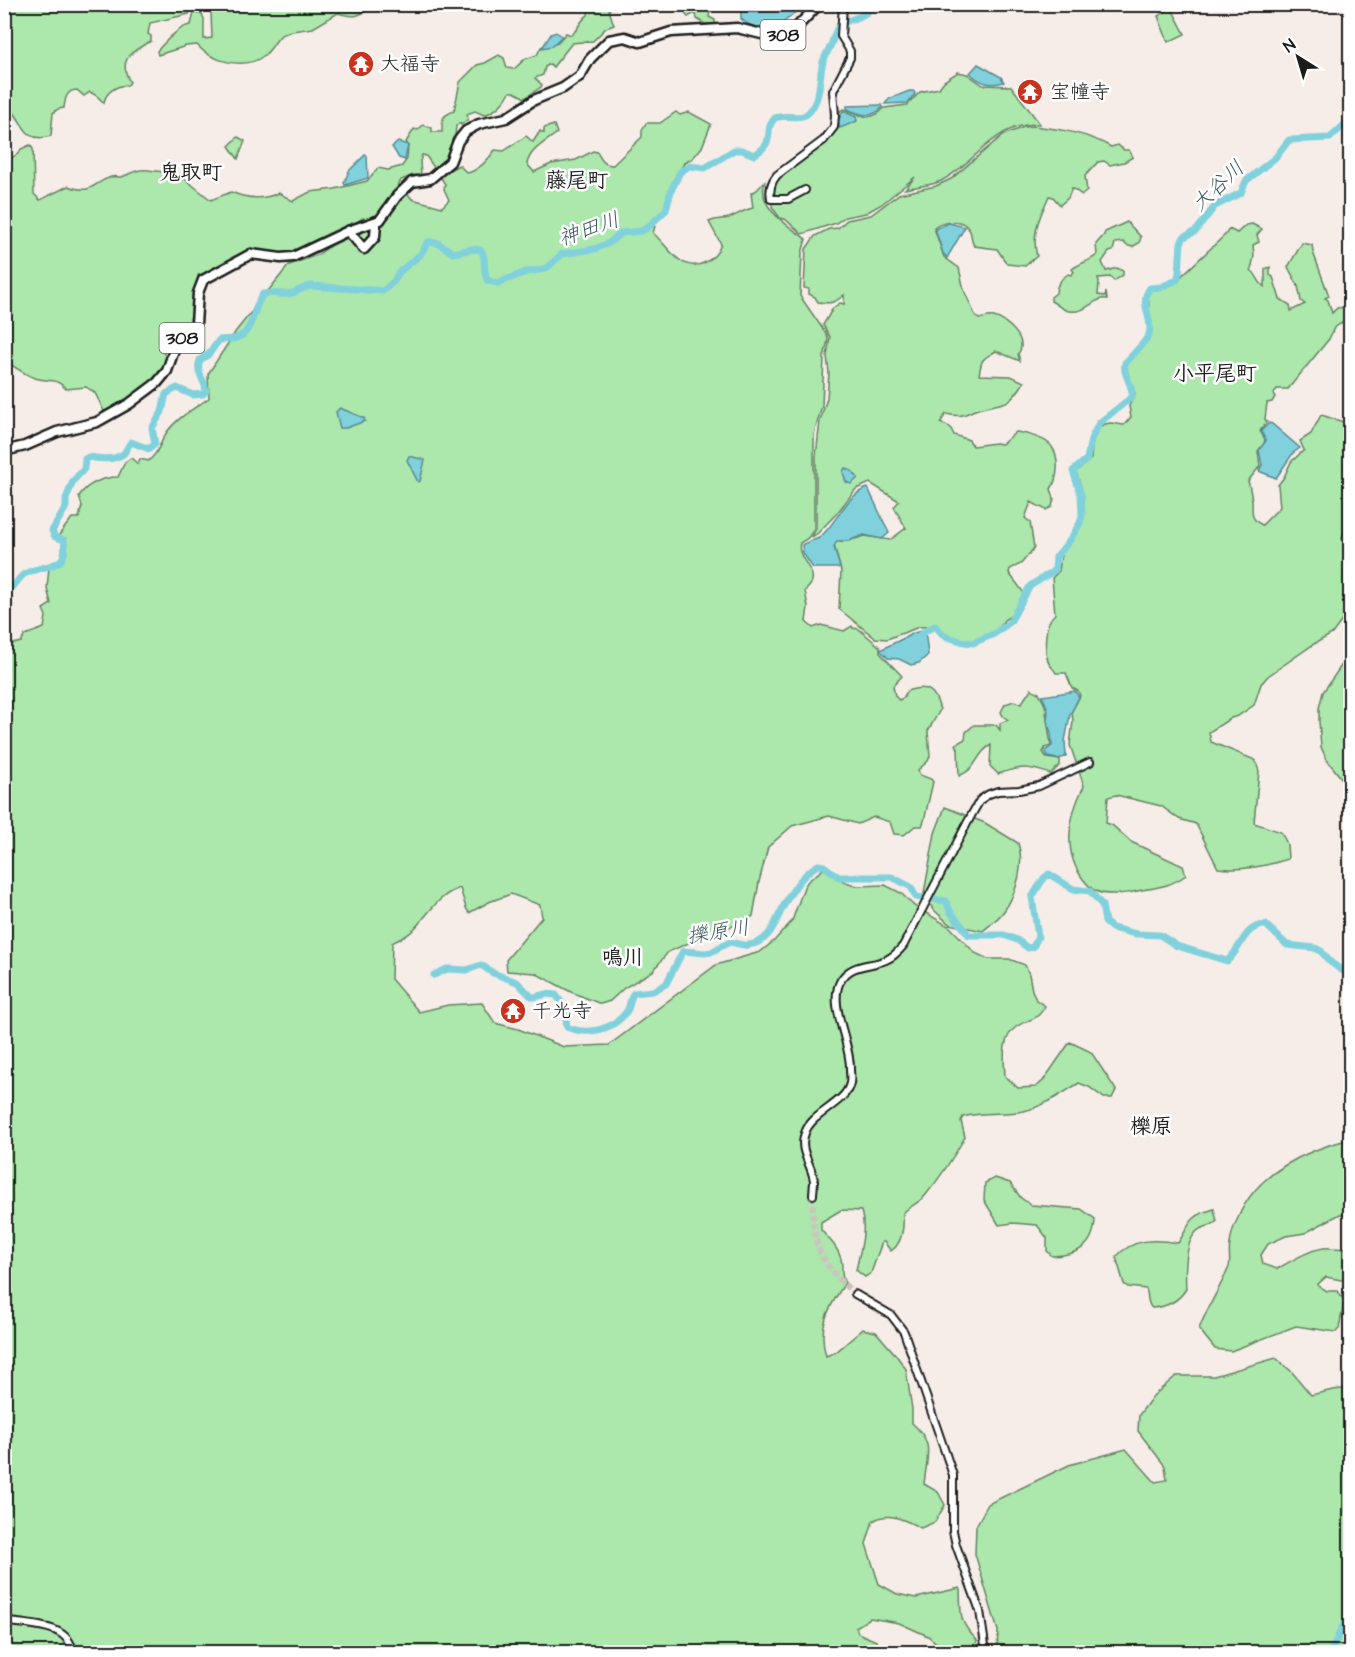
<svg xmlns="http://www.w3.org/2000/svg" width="1355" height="1657" viewBox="0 0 1355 1657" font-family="'Architects Daughter','Klee One',sans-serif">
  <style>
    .green { fill: #ace7ac; stroke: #648264; stroke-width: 1.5 }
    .water { fill: #81d1dd; stroke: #598990; stroke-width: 1.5 }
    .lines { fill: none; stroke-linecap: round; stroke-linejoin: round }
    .river { stroke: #81d1dd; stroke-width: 7 }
    .minor-tunnel { stroke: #cbc3bf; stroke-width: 6; stroke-dasharray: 6 3; stroke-linecap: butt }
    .minor-casing { stroke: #1c1c1c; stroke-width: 10 }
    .highway-casing { stroke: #1c1c1c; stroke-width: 13 }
    .minor { stroke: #fff; stroke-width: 6 }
    .highway { stroke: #fff; stroke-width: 8 }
    .labels { text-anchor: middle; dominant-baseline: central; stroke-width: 5; stroke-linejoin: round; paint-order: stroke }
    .shield { fill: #fff; stroke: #606060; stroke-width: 1.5 }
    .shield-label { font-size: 18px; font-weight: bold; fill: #1c1c1c }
    .poi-label { font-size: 20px; fill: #1c1c1c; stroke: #fff; text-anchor: start }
    .neighbourhood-label { font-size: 21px; font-weight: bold; fill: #1c1c1c; stroke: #fff }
    .water-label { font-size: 21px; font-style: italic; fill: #3f5b60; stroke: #fff }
  </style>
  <rect width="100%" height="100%" fill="#f7ede8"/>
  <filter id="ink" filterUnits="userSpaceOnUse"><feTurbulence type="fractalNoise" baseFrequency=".0167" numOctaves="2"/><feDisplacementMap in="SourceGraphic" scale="12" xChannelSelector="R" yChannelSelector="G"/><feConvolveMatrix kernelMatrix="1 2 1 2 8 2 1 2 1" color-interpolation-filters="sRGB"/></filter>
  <g filter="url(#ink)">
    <g class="green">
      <path d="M4 5 5 4 192 5 189 14 150 23 148 34 151 36V41C132 51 117 59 130 82L128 85C117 85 105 92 104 103L97 96 90 92 84 96 77 90C66 90 65 100 64 108L58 109 53 113 51 136C20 145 25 116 5 105Z"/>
      <path d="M211 5H376C360 15 357 19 338 13L313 28 292 31 281 35C273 43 272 50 262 57 243 70 211 61 197 45L186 46 158 55 157 51C164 43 181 25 191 25L194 12 202 14 204 19V39L212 38 211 13 213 6Z"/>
      <path d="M588 5H614L609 10 614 25 606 28 593 41 572 43 553 67 550 64 545 67 543 75 535 78 542 85 541 87 525 98 514 92H510C505 102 495 112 484 115L475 111 467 114 468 119 461 125 460 123 456 126 453 156 435 169 426 156 422 155 420 161 421 176 414 175 401 180 383 215 367 221 363 218 337 234 285 255 262 253 251 248C244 258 233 257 225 263 216 270 209 276 198 275L190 320 182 332 169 329 159 334V348L166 356C165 360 165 366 163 370 157 385 120 411 104 411L95 393 86 387 66 389C58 379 50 381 39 379 26 377 16 366 5 362L4 163 19 153 21 149 30 145 33 149 34 194 40 200 68 186C93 195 90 184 111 177 114 176 118 177 121 177 131 174 135 169 148 170 158 171 166 173 176 172L211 200 231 192C247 199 263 200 279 193L293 201 310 192 335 189 367 181 378 168 388 170 402 166 407 159 408 145 406 142 414 129 418 130 423 125 432 128V132H442C442 119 441 116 454 111L460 82 477 65 485 63 499 55 504 58 507 68 514 69 525 59 537 55 541 47 549 43 552 45 558 42 566 33 571 35C579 29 580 20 588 15Z"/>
      <path d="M700 5H707L710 9 709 17 715 20V24H705L697 19 696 14H693L688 17 686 15V11L691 7 697 8Z"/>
      <path d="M1170 9H1172L1185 34 1168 42 1158 16Z"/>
      <path d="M958 72 967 74 983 85 1011 86 1040 124C993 123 978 162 941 181 930 186 917 186 905 189L915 177 882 204 866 213 845 217 836 223 802 234 785 219 780 218 772 207 774 183 777 177 826 142 832 135 840 111 843 109C858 115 872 123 884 108L907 105 920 92 939 88 944 81Z"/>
      <path d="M676 112 680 115 689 112 711 124 702 147 693 158 684 163 668 193 664 212 657 219 653 233C669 247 682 275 706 262 714 257 718 253 721 244L709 222C718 218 721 220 729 218 737 215 744 210 753 208L751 193 757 190 765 181C756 208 788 225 806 239L802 253 800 296 827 335 828 340 824 357 822 406 814 434V529L808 538 800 543C795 562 826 573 805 591L808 607 806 622 813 628 821 625 844 631 852 626 853 628 859 629 880 647V653L902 676 893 686 895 696 899 700 903 698 907 691C928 684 935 690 940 710L928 731 930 756 928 761 918 770 920 775 931 779 933 782 924 821 922 826H915L904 835 894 834 890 822 874 817 858 824 829 816 792 826 768 847 759 882 753 916 741 925 722 928 668 952 653 971 624 988 610 1001 601 1004 571 992 535 973 507 971 506 960 542 917 540 905 511 894 489 902 469 913 466 908 460 888C438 895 429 914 413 930 408 936 399 939 392 943L391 979 419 1012 448 1005 482 1003 495 1023 518 1029 564 1047 609 1045 716 965 760 952 774 941 792 921 804 887 808 881 826 867 836 872 843 881 857 886 885 885 901 893 914 906 950 927 975 953 988 959H1009L1025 965 1029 974 1032 990 1036 1000 1045 1006C1036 1023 1028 1018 1016 1027 1001 1038 1004 1060 1005 1076L1018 1088 1036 1087 1043 1081 1070 1042 1091 1052 1116 1090 1112 1098H1104L1089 1087 1079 1083C1061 1094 1045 1106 1024 1111 1004 1115 983 1111 963 1117L961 1121 965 1137C953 1158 940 1178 925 1196 919 1203 910 1206 903 1213 904 1227 903 1243 891 1251L884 1242H882L871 1273 865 1277 856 1270C860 1251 867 1230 861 1211L841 1210 821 1222V1230C829 1239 838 1247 841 1259 844 1269 839 1272 845 1283 829 1307 817 1326 826 1356L836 1352 863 1329 876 1332 896 1355 906 1369 912 1409V1423C935 1443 927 1455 924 1484L938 1492 945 1505 935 1522 921 1528C905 1520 889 1511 873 1521L866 1544 879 1584 897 1594 916 1598 960 1588C961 1613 958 1622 977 1640L975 1650 972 1652H954L940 1646 928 1636 899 1623 870 1618 856 1627 858 1633 876 1641 884 1649 894 1652H5L4 646 21 642 25 635 44 628 46 616 43 609 51 604 47 588 49 567C66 563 64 558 66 543L59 535 72 518H79L82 506 79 496C87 484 103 477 118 477L125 462 131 458 138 464 140 459 148 461C159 453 160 442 167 432 178 417 195 408 209 398L208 374 236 331 289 265 317 255 342 238 379 224 386 219 400 196 407 193 412 199 442 207 449 200 444 189 445 184 441 178 442 174 459 165 467 173C478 171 489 159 495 150L504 151 526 136 533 142 540 131 544 133V128L554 125 557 133C546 142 530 149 527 164L534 172 551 164 576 160 593 151 597 152C601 159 603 165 613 165L642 137V130L646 123H660Z"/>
      <path d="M1033 126C1060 129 1087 133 1111 147L1118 145 1124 150H1129L1133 157 1124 162 1110 165 1104 161 1098 162 1085 176 1087 191 1082 195 1072 188 1068 198 1060 205 1053 197 1049 196C1040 216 1031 234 1037 256L1025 266 1007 264 997 249 974 246C971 241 972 236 970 231 963 217 944 221 934 228L944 257 959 268 964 290 976 317 979 319C984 318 989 316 994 317 1007 320 1029 340 1018 354L1020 361 996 351C982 360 982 357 979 375L1011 376 1024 382C1008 409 1004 401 978 409 963 414 964 418 946 414L940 423 950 427 954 435 969 440 973 446 995 443 1002 444 1016 432C1025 433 1048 439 1052 447 1060 459 1058 478 1051 489L1054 498 1052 507 1046 510 1031 502 1025 518 1030 522 1034 548 1021 564 1010 569 1009 573 1024 593 1014 614 1004 620 998 630 973 641H966L946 635 937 626 919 627 887 639 875 638 839 609 841 571 834 545 836 542 848 541 865 536 890 540 906 528 894 507 899 501 870 483 856 489 837 513 818 533 812 537 816 528V456L820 421 827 398 829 373 827 356 830 337 823 325 833 308 840 303 844 304V295C835 303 830 304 818 302L815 297 809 294V289L804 288 806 249 815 236 829 229 838 228 847 220 871 215 899 194 936 186 951 179 1003 135 1024 127Z"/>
      <path d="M238 137 245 141 238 159 229 146Z"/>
      <path d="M1127 222 1141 237 1139 243 1132 247 1126 245 1124 242 1115 243 1113 251 1109 252 1102 262 1106 271 1117 268 1123 271V275L1114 281 1110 277 1098 278 1099 282 1098 295 1105 296 1106 292 1107 299C1093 297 1087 314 1069 311 1062 310 1057 304 1051 301V297L1056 293C1056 285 1062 278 1068 274L1071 275 1074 272 1072 269C1080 263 1090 261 1097 255L1096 244 1104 235 1105 232Z"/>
      <path d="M1252 224 1262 229 1257 235 1259 242 1253 245 1254 256 1251 270C1258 275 1257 282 1265 287V269L1270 267V275L1273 277 1280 299 1290 305 1291 311 1305 304 1301 301 1298 286 1288 267 1302 243 1312 245 1313 252 1329 296 1325 298 1328 300 1332 313 1337 308 1346 307 1350 304V317L1334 328 1329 339 1288 389H1277L1274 393 1275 397 1272 402 1267 403 1265 419 1267 422 1260 431 1265 439 1264 444 1258 451 1260 466 1248 481C1250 487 1251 494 1252 500 1253 512 1249 518 1262 525L1280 507 1278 485 1284 477 1291 462 1304 450 1300 441 1311 434 1321 415 1350 424V516L1342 538 1350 556V603L1343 619 1332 634 1314 644 1268 676 1261 684 1254 705 1238 716 1231 718 1209 732 1211 742 1255 760 1259 771 1254 823 1281 832 1287 844 1288 859C1266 866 1241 871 1218 868L1196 824 1179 819 1161 806 1116 795 1108 797 1106 823 1112 825 1131 842 1183 866 1186 875C1171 886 1160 887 1142 890 1131 893 1107 897 1096 891 1091 889 1086 883 1083 879 1062 851 1069 815 1084 786L1070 745 1073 721 1072 711 1080 696 1078 691 1072 688 1066 673H1056C1054 669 1049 665 1048 661 1044 649 1044 622 1055 614L1052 578 1059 571 1062 550C1070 544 1072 539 1076 531 1088 507 1085 496 1076 472L1091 459C1092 446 1092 424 1110 423 1115 423 1120 425 1124 425L1131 417 1129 406 1135 393 1126 370V365L1151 335 1148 294 1151 289 1162 288 1174 283 1226 234 1229 229 1237 233 1246 225Z"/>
      <path d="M1350 653V789L1327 760 1321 747 1319 721V708L1323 692Z"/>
      <path d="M1031 689 1039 693 1045 705 1051 746 1045 748 1043 752 1047 758 1060 760V765L1051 774C1027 766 1022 766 998 774L990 766 991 745C974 755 980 767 959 776L958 749 956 744 965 739 966 732 974 725H996L1000 730V723L1008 720 1003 716 1001 712 1005 704 1014 701 1021 704Z"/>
      <path d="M945 807 985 823 1018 843C1025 863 1017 893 1004 911 999 918 990 925 983 931L949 924 933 909 924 893 935 833Z"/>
      <path d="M1350 1139V1215L1340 1214 1305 1233 1286 1236 1268 1244 1261 1255 1263 1264 1277 1269C1291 1261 1314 1246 1332 1248 1339 1248 1344 1250 1350 1247V1277L1341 1280 1326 1277 1317 1285 1327 1291H1338L1344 1301 1339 1329 1336 1332 1296 1326 1231 1351 1215 1349 1199 1329C1207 1308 1220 1288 1229 1267 1231 1260 1228 1252 1230 1244 1231 1236 1234 1225 1238 1218 1256 1173 1306 1150 1350 1139Z"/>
      <path d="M995 1178 1010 1183 1021 1198 1031 1205 1081 1209 1095 1219C1094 1247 1078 1255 1052 1256L1047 1251V1238L1037 1225 1013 1223 999 1225 984 1200 985 1183Z"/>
      <path d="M1214 1209 1217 1221C1211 1228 1203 1225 1196 1232 1184 1245 1185 1273 1186 1289 1178 1302 1167 1307 1152 1308 1146 1303 1149 1295 1146 1289L1128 1287 1124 1284 1116 1257C1133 1238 1155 1239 1178 1243 1190 1225 1188 1216 1214 1209Z"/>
      <path d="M1276 1358 1292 1372 1311 1395 1333 1390 1350 1388V1652H997L998 1631 975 1554 976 1526 988 1504 1069 1465 1126 1449 1155 1482 1167 1480 1165 1466 1138 1431 1139 1415 1153 1396 1176 1376H1214Z"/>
    </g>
    <g class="water">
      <path d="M746 4H802V5C786 24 765 39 741 19V8Z"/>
      <path d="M556 32 562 36 552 46 542 48 551 34Z"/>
      <path d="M978 64 1001 77 1004 82C990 86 980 83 970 73Z"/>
      <path d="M909 91H914L915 94 908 103 885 104 889 99Z"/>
      <path d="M882 105 883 107C872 119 860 115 847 109V106Z"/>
      <path d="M843 111 856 117 857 121 840 128 838 121Z"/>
      <path d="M398 142 408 145 405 160 399 158 392 147Z"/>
      <path d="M365 155 367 156 368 178 345 185 344 183 349 171Z"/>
      <path d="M949 223 965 227 947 258 943 253 935 229Z"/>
      <path d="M340 408 364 418 365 421 346 428H340L336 412Z"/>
      <path d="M1269 423 1272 424 1300 448 1293 453 1276 478 1259 471 1262 465 1259 450 1266 441 1261 431Z"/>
      <path d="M409 456 425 460 420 481 418 482 407 460Z"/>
      <path d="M845 468 852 471 858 478 851 484 846 482 843 472Z"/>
      <path d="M868 488 889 533 882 539 864 535 848 541H837L834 547 840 568H813L803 553 802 545C807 541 813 541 819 538 835 526 847 493 868 488Z"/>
      <path d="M925 630 928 655 919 663 911 665 899 659 888 658 880 650 914 633Z"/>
      <path d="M1075 691 1079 697 1070 715 1065 741 1066 757 1057 759 1048 757 1045 751 1052 746 1051 733 1047 721 1048 709 1042 696Z"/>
    </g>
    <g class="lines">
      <g class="river">
        <path d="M4 588C15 589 16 581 23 575 33 567 56 568 62 559 65 554 65 546 64 540L55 537 52 531 66 507V499L73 481 84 469 85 459 89 457C99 459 114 461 123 454 126 452 128 445 131 442L149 449 155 444 152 428 162 412 166 394 177 388 193 395 203 394 206 391C205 379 195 373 200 360L209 354 219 340C225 339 234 340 239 337 254 330 253 306 263 294 272 292 279 295 288 294 297 293 302 287 312 286L383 291 394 281 399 272 420 255 428 242 438 243 453 253 472 249 481 250C488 260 481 270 488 281L498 283 526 272 540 270 548 267 562 254 595 249 609 243 621 233 641 231 647 228 666 210 671 191 680 172 689 166 705 168 734 150H742L754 155C778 141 762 131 775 118 786 113 802 122 810 111 821 97 819 81 822 66 823 58 828 52 831 45 833 39 835 32 838 27 848 16 866 21 872 4"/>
        <path d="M919 636 925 631 935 626 944 636 964 642 973 643 994 634 1010 622 1030 586 1055 570 1056 557 1070 540 1080 523 1082 515 1081 495 1073 471 1087 459 1091 439 1099 423 1132 397C1134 385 1122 375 1125 363 1130 358 1147 340 1149 334 1154 318 1138 303 1150 288L1161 287 1177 280 1179 273 1181 243 1184 237 1196 231 1215 206 1241 193 1246 181 1276 157 1289 140 1330 138 1343 126 1350 123"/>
        <path d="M434 975 447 969 467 970 481 965 493 973 517 982 531 996 534 997 547 994 556 995 564 1006 567 1027C588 1036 614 1030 627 1011 631 1005 629 998 634 993L653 991 666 984 683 951 705 953 711 952 730 942C736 943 742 946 748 945 769 943 774 925 782 909 789 894 803 873 818 865L824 866 839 877H892L911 887 916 897 946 901 950 911 969 935H1004L1017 940 1028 948 1033 947 1038 937 1032 897 1044 878 1049 874 1073 889 1090 891 1102 905 1105 922 1112 928 1136 934 1160 935 1177 946 1227 961C1242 949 1243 925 1266 925L1287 945 1315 948 1321 951 1329 961 1341 970 1350 972"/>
        <path d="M1330 1652C1338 1640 1341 1625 1350 1613"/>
      </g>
      <path class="minor-tunnel" d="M813 1195C811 1243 818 1262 855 1294"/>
      <g class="minor-casing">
        <g id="minor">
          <path d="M805 190 788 199H771C769 190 771 182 777 175L824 140 834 127 835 115 833 91 850 58V51L841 36 843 4"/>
          <path d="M1349 813H1350"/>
          <path d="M4 1018 7 1023 4 1034"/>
          <path d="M813 1195C813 1191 814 1185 814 1181 812 1164 798 1151 805 1133 812 1112 846 1104 850 1083 851 1079 850 1073 850 1069 851 1043 827 1003 841 980 852 963 869 967 886 960 893 957 898 952 903 946L972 814 980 800 989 794 998 791 1019 790 1039 786 1090 762"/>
          <path d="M855 1294 891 1315 904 1332 953 1475V1531L956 1545 980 1611 986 1652"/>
          <path d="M4 1621C28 1626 68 1622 73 1652"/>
        </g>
      </g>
      <g class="highway-casing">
        <g id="highway">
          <path d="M348 231 364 249 375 237 376 222"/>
          <path d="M4 451 25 446 57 432 97 422 129 404 157 383 167 371 176 344 196 324 198 293 203 280 251 254 281 258 293 257 348 231 380 220 397 196 412 182 430 179 450 162 458 141 466 131 479 124 506 118 534 100 563 88 580 76 590 59 609 40 625 37 640 42 671 32 737 28 770 36H781L795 29 819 4"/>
        </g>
      </g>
      <use href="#minor" class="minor"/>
      <use href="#highway" class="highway"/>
    </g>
  </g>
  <defs>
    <g id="temple-disc" transform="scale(1.35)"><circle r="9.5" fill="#c8321e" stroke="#fff"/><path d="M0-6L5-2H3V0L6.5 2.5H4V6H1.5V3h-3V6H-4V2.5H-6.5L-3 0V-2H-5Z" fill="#fff"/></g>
  </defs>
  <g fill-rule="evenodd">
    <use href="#temple-disc" x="361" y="64"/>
    <use href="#temple-disc" x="1030" y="92"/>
    <use href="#temple-disc" x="513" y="1011"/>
  </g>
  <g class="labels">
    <g class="shield">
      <rect x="760.5" y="20" width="45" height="30" rx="4.5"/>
      <rect x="159.5" y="323" width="45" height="30" rx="4.5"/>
    </g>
    <g class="shield-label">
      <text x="783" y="35">308</text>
      <text x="182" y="338">308</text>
    </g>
    <g class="poi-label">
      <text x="380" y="64">大福寺</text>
      <text x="1050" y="92">宝幢寺</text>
      <text x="532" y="1011">千光寺</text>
    </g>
    <g class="neighbourhood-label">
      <text x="191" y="172">鬼取町</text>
      <text x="577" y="180">藤尾町</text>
      <text x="1215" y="373">小平尾町</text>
      <text x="623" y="957">鳴川</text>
      <text x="1151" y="1126">櫟原</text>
    </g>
    <g class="water-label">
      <text transform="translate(1218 186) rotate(-43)">大谷川</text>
      <text transform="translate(589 229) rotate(-19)">神田川</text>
      <text transform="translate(718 932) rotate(-9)">擽原川</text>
    </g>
  </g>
  <rect width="1355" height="1657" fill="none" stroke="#fff" stroke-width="24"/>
  <rect x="12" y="12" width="1331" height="1633" fill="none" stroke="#1c1c1c" stroke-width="2" filter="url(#ink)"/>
  <g transform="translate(1298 57) rotate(323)" stroke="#ffffff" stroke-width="4.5" paint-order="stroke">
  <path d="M0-4.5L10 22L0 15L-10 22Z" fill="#1c1c1c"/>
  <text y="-9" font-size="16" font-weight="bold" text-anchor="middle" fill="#1c1c1c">N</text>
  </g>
</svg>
